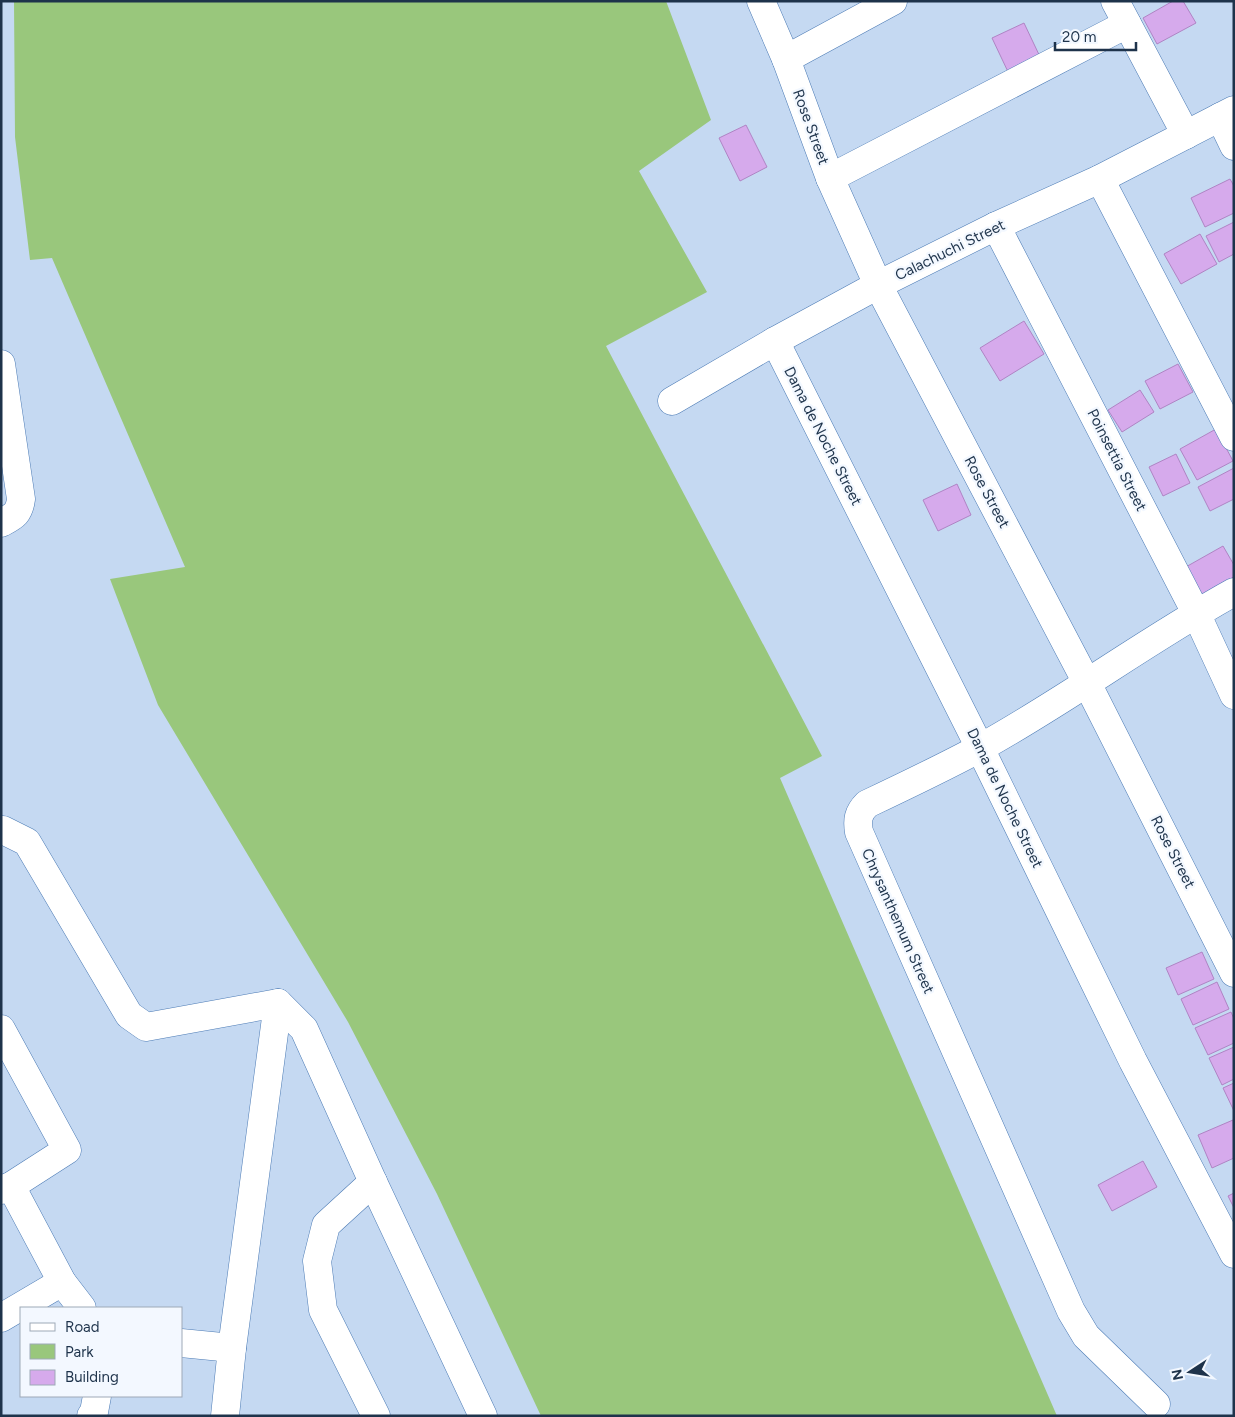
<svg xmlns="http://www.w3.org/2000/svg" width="1235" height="1417" viewBox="0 0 1235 1417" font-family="Figtree,sans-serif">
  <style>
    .green { fill: #99c77c }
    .building { fill: #d6aaec; stroke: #af84c4 }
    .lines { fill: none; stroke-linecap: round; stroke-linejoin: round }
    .street-casing { stroke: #4c7bb5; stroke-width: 29 }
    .street { stroke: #fff; stroke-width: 28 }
    .labels { text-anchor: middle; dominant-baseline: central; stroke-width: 4.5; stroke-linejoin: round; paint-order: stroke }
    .street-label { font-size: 15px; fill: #1e334b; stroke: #f3f8ff }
  </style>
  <rect width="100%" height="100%" fill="#c5d9f2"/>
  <path class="green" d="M14 1H666L711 120 639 171 707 292 606 346 822 756 780 778 1057 1416H541L437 1194 348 1022 158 705 110 579 185 567 52 258 30 260 15 137Z"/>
  <g class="building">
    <path d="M1173 1H1183L1196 23 1157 44 1143 18Z"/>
    <path d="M1024 23 1042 61 1010 76 992 38Z"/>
    <path d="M746 125 767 167 740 181 719 138Z"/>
    <path d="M1230 179 1234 186V213L1205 227 1191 198Z"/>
    <path d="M1234 222V254L1219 262 1206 236Z"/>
    <path d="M1200 234 1217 264 1181 284 1164 254Z"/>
    <path d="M1024 321 1044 354 1000 381 980 348Z"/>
    <path d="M1178 364 1193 392 1160 409 1145 381Z"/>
    <path d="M1140 390 1154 412 1122 432 1108 410Z"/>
    <path d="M1216 429 1233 461 1197 480 1180 449Z"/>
    <path d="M1176 454 1190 483 1163 496 1149 467Z"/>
    <path d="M1234 468V499L1210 511 1198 487Z"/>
    <path d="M957 484 971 515 938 531 923 500Z"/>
    <path d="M1223 546 1234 565V577L1200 596 1184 568Z"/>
    <path d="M1202 952 1214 979 1178 995 1166 968Z"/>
    <path d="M1217 982 1229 1009 1193 1025 1181 999Z"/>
    <path d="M1231 1012 1234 1019V1043L1208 1055 1195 1028Z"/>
    <path d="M1234 1047V1079L1222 1085 1209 1058Z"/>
    <path d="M1234 1083V1111L1223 1088Z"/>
    <path d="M1233 1120 1234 1158 1212 1168 1198 1135Z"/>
    <path d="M1143 1161 1157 1187 1112 1211 1098 1185Z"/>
    <path d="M1234 1193V1208L1228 1196Z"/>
  </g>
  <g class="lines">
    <g class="street-casing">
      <g id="street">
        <path d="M761 1 786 59 830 178 878 285 1087 683 1234 973"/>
        <path d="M1115 1 1186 135"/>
        <path d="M786 59 893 1"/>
        <path d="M1220 117 1234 146"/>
        <path d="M830 178 1127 24"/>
        <path d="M1100 179 1234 437"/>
        <path d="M996 226 1196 613 1234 695"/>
        <path d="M775 341 980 748 1133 1061 1234 1254"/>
        <path d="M1 364 21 499C19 514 14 516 1 523"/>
        <path d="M672 401 775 341 878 285 996 226 1100 179 1234 110"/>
        <path d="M1 830H3L27 842 129 1015 146 1027 278 1003 304 1029 373 1182 483 1416"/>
        <path d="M1 1029 67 1150 11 1186 1 1190"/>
        <path d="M373 1182 326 1225 317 1261 323 1310 376 1416"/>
        <path d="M11 1186 62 1282 82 1308"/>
        <path d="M1 1318 62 1282"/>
        <path d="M181 1343 232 1348"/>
        <path d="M1156 1404 1086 1336 1071 1311 859 832C857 820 858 813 867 804 905 786 943 768 980 748 1067 700 1147 640 1234 592"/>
        <path d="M91 1416 94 1412 97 1396"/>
        <path d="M225 1416 232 1348 278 1003"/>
      </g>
    </g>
    <use href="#street" class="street"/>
  </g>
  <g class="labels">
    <g class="street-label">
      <text transform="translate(811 127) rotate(70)">Rose Street</text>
      <text transform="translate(950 250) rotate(-26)">Calachuchi Street</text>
      <text transform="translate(823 436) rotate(63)">Dama de Noche Street</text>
      <text transform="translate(1117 460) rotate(63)">Poinsettia Street</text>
      <text transform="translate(987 492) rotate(62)">Rose Street</text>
      <text transform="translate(1005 798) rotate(64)">Dama de Noche Street</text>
      <text transform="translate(1173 852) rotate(63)">Rose Street</text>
      <text transform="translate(898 921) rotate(66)">Chrysanthemum Street</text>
    </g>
  </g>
  <rect width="1235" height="1417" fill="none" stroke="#1e334b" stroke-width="5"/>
  <rect x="20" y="1307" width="162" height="90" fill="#f3f8ff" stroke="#9ea9b7"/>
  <rect x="30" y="1323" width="25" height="8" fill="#ffffff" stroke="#9ea9b7"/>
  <text x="65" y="1332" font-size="15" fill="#1e334b">Road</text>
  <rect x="30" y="1344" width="25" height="15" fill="#99c77c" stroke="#9ea9b7"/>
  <text x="65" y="1357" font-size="15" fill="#1e334b">Park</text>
  <rect x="30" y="1370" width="25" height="15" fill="#d6aaec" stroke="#9ea9b7"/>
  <text x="65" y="1382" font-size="15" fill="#1e334b">Building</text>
  <g transform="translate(1190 1372) rotate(258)" stroke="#f3f8ff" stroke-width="4" paint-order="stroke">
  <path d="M0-4L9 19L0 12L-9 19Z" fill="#1e334b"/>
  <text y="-8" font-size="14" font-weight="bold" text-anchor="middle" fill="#1e334b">N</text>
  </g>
  <path d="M1055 42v8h81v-8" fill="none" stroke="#1e334b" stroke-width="2.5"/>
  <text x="1062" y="42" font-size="15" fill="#1e334b" stroke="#f3f8ff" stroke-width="4" paint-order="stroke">20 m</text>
</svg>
